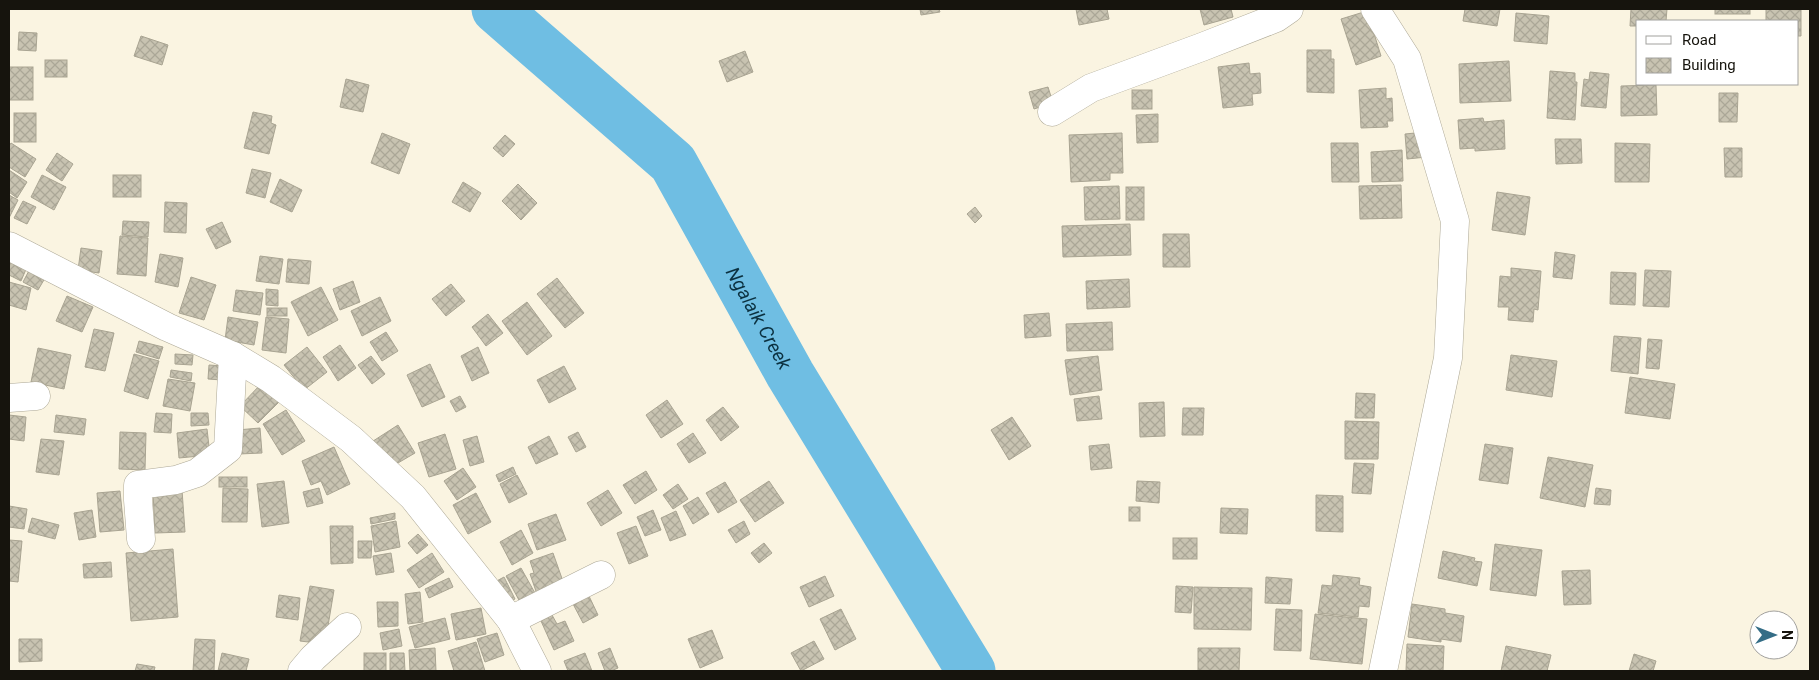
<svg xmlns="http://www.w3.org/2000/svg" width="1819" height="680" viewBox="0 0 1819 680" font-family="Roboto,sans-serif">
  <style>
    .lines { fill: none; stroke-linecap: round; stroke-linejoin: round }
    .river { stroke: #6fbee3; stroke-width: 49 }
    .building { fill: url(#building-cross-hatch); stroke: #a9a492 }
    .street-casing { stroke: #ada896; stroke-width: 29 }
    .street { stroke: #fff; stroke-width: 28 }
    .labels { text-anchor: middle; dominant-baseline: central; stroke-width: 4; stroke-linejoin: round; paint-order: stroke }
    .water-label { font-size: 19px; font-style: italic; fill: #0b3140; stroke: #fff }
  </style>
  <defs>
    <pattern id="building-cross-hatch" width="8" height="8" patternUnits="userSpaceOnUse" patternTransform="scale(1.25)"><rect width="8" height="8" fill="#c8c3b1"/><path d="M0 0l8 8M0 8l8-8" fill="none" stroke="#aba797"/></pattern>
  </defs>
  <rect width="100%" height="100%" fill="#faf4e1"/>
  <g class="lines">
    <path class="river" id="s1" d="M496 9 673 163 790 374 971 671"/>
  </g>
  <g class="building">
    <path d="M920 9H939L940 12 921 15Z"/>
    <path d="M1076 9H1107L1109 19 1079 25Z"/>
    <path d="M1200 9H1231L1233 17 1204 25Z"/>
    <path d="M1465 9H1500L1497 26 1463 21Z"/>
    <path d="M1631 9H1667L1666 21H1638V26H1630Z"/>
    <rect x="1715" y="9" width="35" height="5"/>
    <path d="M1766 9 1801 10V36H1798V21H1766Z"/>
    <path d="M1367 11 1381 56 1356 65 1341 19Z"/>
    <path d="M1516 13 1549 16 1547 44 1514 41Z"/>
    <path d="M19 32 37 33 36 51 18 50Z"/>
    <path d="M141 36 168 45 162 65 134 56Z"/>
    <path d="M1307 50H1331V59H1334V93L1307 92Z"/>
    <path d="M745 51 753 72 727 82 719 61Z"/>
    <rect x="45" y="60" width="22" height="17"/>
    <path d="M1509 61 1511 101 1460 103 1459 64Z"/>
    <path d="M1249 63 1250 74 1260 73 1261 93 1252 94 1253 105 1223 108 1218 67Z"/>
    <rect x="9" y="67" width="24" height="33"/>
    <path d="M1550 71 1575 73V82H1577L1575 120 1547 118Z"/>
    <path d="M1590 72 1609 74 1606 108 1581 106 1584 79 1589 80Z"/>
    <path d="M346 79 369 85 363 112 340 107Z"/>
    <path d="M1656 85 1657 115 1621 116V86Z"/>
    <path d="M1048 87 1053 103 1034 109 1029 92Z"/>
    <path d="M1386 88V99L1392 98 1393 121H1387L1388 127 1361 128 1359 90Z"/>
    <rect x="1132" y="90" width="20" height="19"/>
    <path d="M1719 93H1738L1737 122H1719Z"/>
    <path d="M253 112 272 116 271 123 276 125 269 154 244 148Z"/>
    <rect x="14" y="113" width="22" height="29"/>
    <path d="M1158 114V142L1137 143 1136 115Z"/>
    <path d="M1483 118 1484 122 1504 120 1505 149 1475 151V148L1460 149 1458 120Z"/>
    <path d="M1425 132 1427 157 1407 159 1405 134Z"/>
    <path d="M382 133 410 144 399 174 371 163Z"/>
    <path d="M1122 133 1123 173H1110V180L1071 182 1069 135Z"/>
    <path d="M505 135 515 144 503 157 493 148Z"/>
    <path d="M1555 139H1581L1582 163 1556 164Z"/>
    <path d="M11 143 36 159 25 177 9 167V146Z"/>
    <path d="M1331 143H1358L1359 182H1332Z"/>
    <path d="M1615 143 1650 144 1649 182H1615Z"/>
    <path d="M1724 148H1742V177H1725Z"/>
    <path d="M1402 150 1403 181 1372 182 1371 152Z"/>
    <path d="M57 153 73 164 62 181 46 170Z"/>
    <path d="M252 169 271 173 265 198 246 193Z"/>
    <path d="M9 170 27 182 17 198 9 192Z"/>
    <path d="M42 175 66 187 54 210 31 197Z"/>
    <rect x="113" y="175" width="28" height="22"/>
    <path d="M280 179 302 190 292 212 270 202Z"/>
    <path d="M463 182 481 193 470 212 452 202Z"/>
    <path d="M518 184 537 203 521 220 502 201Z"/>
    <path d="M1401 185 1402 218 1360 219 1359 186Z"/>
    <path d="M1119 186 1120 219 1085 220 1084 187Z"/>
    <rect x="1126" y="187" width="18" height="33"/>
    <path d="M1497 192 1530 197 1525 235 1492 230Z"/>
    <path d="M9 195 18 200 9 218Z"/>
    <path d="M23 201 36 207 27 224 14 218Z"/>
    <path d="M165 202 187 203 186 233 164 232Z"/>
    <path d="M975 207 982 216 975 223 967 214Z"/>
    <path d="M123 221 149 222 148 237 122 235Z"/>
    <path d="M222 222 231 242 216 249 206 229Z"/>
    <path d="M1130 224 1131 255 1063 257 1062 226Z"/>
    <path d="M1163 234H1189L1190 267H1163Z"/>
    <path d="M120 236 148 238 146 276 117 274Z"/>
    <path d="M81 248 102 251 99 273 78 270Z"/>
    <path d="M1555 252 1575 255 1572 279 1553 277Z"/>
    <path d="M160 254 183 258 178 287 155 282Z"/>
    <path d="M260 256 283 259 279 284 256 281Z"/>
    <path d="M12 259 27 267 21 281 9 275V267Z"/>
    <path d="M288 259 311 261 309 284 286 282Z"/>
    <path d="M32 265 48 273 38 290 23 282Z"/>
    <path d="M1511 268 1541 271 1538 310 1534 309 1533 322 1508 320 1509 307H1498L1500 276 1511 277Z"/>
    <path d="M1645 270 1671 271 1669 307 1643 306Z"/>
    <path d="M1611 272 1636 273 1635 305 1610 304Z"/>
    <path d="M191 277 216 285 204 320 179 313Z"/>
    <path d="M557 278 584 313 565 328 537 294Z"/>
    <path d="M1129 279 1130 307 1087 309 1086 281Z"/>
    <path d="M353 281 360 302 340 310 333 289Z"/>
    <path d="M9 282 31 288 26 310 9 305Z"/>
    <path d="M451 284 465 301 446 316 432 299Z"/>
    <path d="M321 287 338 320 308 336 291 302Z"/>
    <path d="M266 289 278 290V306L266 305Z"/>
    <path d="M236 290 263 293 260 315 233 311Z"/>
    <path d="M67 296 93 307 82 332 56 321Z"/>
    <path d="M380 297 391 321 362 336 351 311Z"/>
    <path d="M527 302 552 336 527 355 502 321Z"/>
    <rect x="267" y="308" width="20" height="8"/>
    <path d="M1049 313 1051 336 1025 338 1024 315Z"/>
    <path d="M488 314 503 333 486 346 472 327Z"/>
    <path d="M228 317 258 322 254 345 225 340Z"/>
    <path d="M266 317 289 319 286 353 262 350Z"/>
    <path d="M1112 322 1113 350 1067 351 1066 324Z"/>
    <path d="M94 329 114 333 105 371 85 367Z"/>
    <path d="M386 332 398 351 382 361 370 342Z"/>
    <path d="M1614 336 1641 338 1638 374 1611 371Z"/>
    <path d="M1648 339 1662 340 1659 369 1646 368Z"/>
    <path d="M139 341 163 347 159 359 136 352Z"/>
    <path d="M340 345 356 368 338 381 323 357Z"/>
    <path d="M307 347 327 372 304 390 284 365Z"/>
    <path d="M478 347 489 373 472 381 461 356Z"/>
    <path d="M38 348 71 355 64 389 31 382Z"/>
    <path d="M134 354 159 361 148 399 124 391Z"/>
    <path d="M175 354 193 355 192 365 175 364Z"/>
    <path d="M1511 355 1557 361 1552 397 1506 390Z"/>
    <path d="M371 356 385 374 372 384 358 365Z"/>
    <path d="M1098 356 1102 390 1070 395 1065 360Z"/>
    <path d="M430 364 445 397 422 407 407 375Z"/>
    <path d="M209 365 223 366 222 380 208 379Z"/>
    <path d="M564 366 576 389 549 403 537 380Z"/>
    <path d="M171 370 192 373 191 381 170 377Z"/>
    <path d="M1630 377 1675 384 1670 419 1625 413Z"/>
    <path d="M168 379 195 383 190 411 163 406Z"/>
    <path d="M261 384 280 401 258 423 240 406Z"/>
    <path d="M1356 393 1375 394 1374 418H1355Z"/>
    <path d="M460 396 466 407 456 412 450 401Z"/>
    <path d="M1099 396 1102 419 1077 421 1074 399Z"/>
    <path d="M667 400 683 424 661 438 646 415Z"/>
    <path d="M1164 402 1165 436 1140 437 1139 403Z"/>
    <path d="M723 407 739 427 721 441 706 420Z"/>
    <path d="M1183 408H1204L1203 435H1182Z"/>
    <path d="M286 410 305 441 282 455 263 424Z"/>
    <path d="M156 413 172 414 171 433 154 432Z"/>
    <path d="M191 413H208L209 425 191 426Z"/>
    <path d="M9 415 26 417 24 441 9 439Z"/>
    <path d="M56 415 86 419 84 435 54 432Z"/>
    <path d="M1012 417 1031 446 1009 460 991 430Z"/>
    <path d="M1345 421 1379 422 1378 459H1345Z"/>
    <path d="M398 425 415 453 386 470 370 443Z"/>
    <path d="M260 428 262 453 239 454 237 430Z"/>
    <path d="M207 429 210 455 179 458 177 433Z"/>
    <path d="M120 432 146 433 145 470 119 469Z"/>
    <path d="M578 432 586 447 576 452 568 437Z"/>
    <path d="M693 433 706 453 689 463 677 444Z"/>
    <path d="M445 434 456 469 429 477 418 443Z"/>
    <path d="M477 436 484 462 470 466 463 440Z"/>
    <path d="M549 436 558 454 536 464 528 447Z"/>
    <path d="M41 439 64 441 59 475 36 472Z"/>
    <path d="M1109 444 1112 468 1091 470 1089 446Z"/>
    <path d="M1485 444 1513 448 1508 484 1479 480Z"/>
    <path d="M334 447 350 484 327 495 321 481 311 485 302 461Z"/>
    <path d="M1548 457 1593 465 1585 507 1540 498Z"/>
    <path d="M1354 463 1374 464 1371 494 1352 493Z"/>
    <path d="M513 467 516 474 499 482 496 475Z"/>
    <path d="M463 468 476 487 457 500 444 481Z"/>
    <path d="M646 471 657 490 635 504 623 485Z"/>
    <path d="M517 475 527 494 509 503 500 484Z"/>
    <rect x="219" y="477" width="28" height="10"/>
    <path d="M284 481 289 523 262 527 257 484Z"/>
    <path d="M769 481 784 503 755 522 740 500Z"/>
    <path d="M1137 481 1160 482 1159 503 1136 501Z"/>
    <path d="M725 482 737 502 718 513 706 493Z"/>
    <path d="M678 484 688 499 673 509 663 495Z"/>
    <path d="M223 488 248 489 247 522H222Z"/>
    <path d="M319 488 323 503 307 507 303 492Z"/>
    <path d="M1596 488 1611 490 1610 505 1594 504Z"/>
    <path d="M182 490 185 532 155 533 153 492Z"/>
    <path d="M608 490 622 513 601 526 587 503Z"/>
    <path d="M120 491 124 530 100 532 97 493Z"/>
    <path d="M476 493 491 522 468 534 453 505Z"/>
    <path d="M1316 495 1343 496V532L1316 531Z"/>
    <path d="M698 497 709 514 693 524 683 506Z"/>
    <path d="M9 506 27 509 24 529 9 527Z"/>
    <rect x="1129" y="507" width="11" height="14"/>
    <path d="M1221 508 1248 509 1247 534 1220 533Z"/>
    <path d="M92 510 96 537 79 540 74 513Z"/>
    <path d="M653 510 661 530 645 536 637 517Z"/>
    <path d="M676 511 686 535 670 541 661 518Z"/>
    <path d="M395 513V519L371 524 370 518Z"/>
    <path d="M556 514 566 540 537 550 528 524Z"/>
    <path d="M32 518 59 525 55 539 28 532Z"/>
    <path d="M396 521 400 547 375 552 371 526Z"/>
    <path d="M744 521 750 534 736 543 728 530Z"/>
    <path d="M330 526H353V563L331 564Z"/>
    <path d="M636 526 648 556 629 564 617 533Z"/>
    <path d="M521 530 533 553 512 565 500 542Z"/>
    <path d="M418 534 428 545 417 554 408 543Z"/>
    <rect x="1173" y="538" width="24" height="21"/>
    <path d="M9 540 22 541 18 582 9 581Z"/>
    <path d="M358 541H372L371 558H358Z"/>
    <path d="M764 543 772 553 759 563 751 553Z"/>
    <path d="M1495 544 1542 550 1536 596 1490 590Z"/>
    <path d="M173 549 178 617 131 621 126 553Z"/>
    <path d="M1443 551 1475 558 1474 561 1482 562 1477 586 1438 578Z"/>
    <path d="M391 553 394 572 376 575 373 556Z"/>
    <path d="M432 553 444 572 419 588 407 570Z"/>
    <path d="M553 553 565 587 538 597 530 574 534 573 530 561Z"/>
    <path d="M111 562 112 577 84 578 83 564Z"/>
    <path d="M521 568 535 593 520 602 506 576Z"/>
    <path d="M1590 570 1591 604 1564 605 1562 571Z"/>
    <path d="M1333 575 1360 578 1359 585 1371 587 1369 607 1359 606 1358 617 1318 613 1322 585 1332 586Z"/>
    <path d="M825 576 834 596 809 607 800 587Z"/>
    <path d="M504 577 515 599 505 604 493 583Z"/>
    <path d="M1266 577 1292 579 1290 604 1265 603Z"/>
    <path d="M449 578 453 587 429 598 425 589Z"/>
    <path d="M310 586 334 590 325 644 300 641Z"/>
    <path d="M1176 586 1193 587 1191 613 1175 612Z"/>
    <path d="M1194 587 1252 588 1251 630 1194 629Z"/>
    <path d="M420 592 423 622 408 624 405 594Z"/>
    <path d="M588 594 598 615 583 623 572 602Z"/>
    <path d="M279 595 300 598 298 620 276 617Z"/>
    <path d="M377 602H398V626L378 627Z"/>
    <path d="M1412 604 1445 609V613L1464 616 1461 642 1441 639V642L1408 637Z"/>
    <path d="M481 608 486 634 456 640 451 614Z"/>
    <path d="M841 609 856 639 835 650 820 619Z"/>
    <path d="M1276 609 1302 610 1301 651 1274 650Z"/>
    <path d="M1315 614 1367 619 1362 664 1310 659Z"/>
    <path d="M552 615 557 624 565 621 574 641 554 650 541 621Z"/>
    <path d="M445 618 450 639 415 648 409 627Z"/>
    <path d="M399 629 402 646 383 650 380 633Z"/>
    <path d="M712 630 723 658 700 668 688 639Z"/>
    <path d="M497 633 504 655 485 662 477 639Z"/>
    <path d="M19 639H42V661L19 662Z"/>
    <path d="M195 639 215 640 214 671H193Z"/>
    <path d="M814 641 824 659 801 671 791 653Z"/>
    <path d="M476 642 485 671H454L448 651Z"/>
    <path d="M1407 644 1444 646 1443 671H1406Z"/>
    <path d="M1506 646 1551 655 1547 671H1501Z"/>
    <path d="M435 648 436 671H410L409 650Z"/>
    <path d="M610 648 618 668 611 671H605L598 653Z"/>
    <path d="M1198 648H1240L1239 671H1198Z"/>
    <path d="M222 653 249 659 246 671H218Z"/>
    <rect x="364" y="653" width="22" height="18"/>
    <path d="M390 653H404L405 671H390Z"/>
    <path d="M585 653 592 671H568L564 661Z"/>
    <path d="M1634 654 1656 661 1653 671H1629Z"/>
    <path d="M137 664 155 667 154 671H135Z"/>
  </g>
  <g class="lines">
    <g class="street-casing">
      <g id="street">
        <path d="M1375 9 1407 59 1455 221 1448 358 1383 671"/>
        <path d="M1052 112 1091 88 1202 47 1276 18 1289 9"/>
        <path d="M9 246 167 327 233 356 271 379 351 439 413 497 511 620 537 671"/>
        <path d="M9 398 36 396"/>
        <path d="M141 539 138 500V485L176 480 197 473 228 449 233 356"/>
        <path d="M511 620 601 575"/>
        <path d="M302 671 313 658 347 627"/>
      </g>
    </g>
    <use href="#street" class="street"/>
  </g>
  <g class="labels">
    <g class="water-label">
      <text stroke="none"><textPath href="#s1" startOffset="412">Ngalaik Creek</textPath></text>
    </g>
  </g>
  <rect width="1819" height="680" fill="none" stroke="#16140d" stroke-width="20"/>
  <rect x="1636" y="20" width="162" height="65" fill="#ffffff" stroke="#a2a19e"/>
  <rect x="1646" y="36" width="25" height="8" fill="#ffffff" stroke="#a2a19e"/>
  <text x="1682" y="45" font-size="15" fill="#16140d">Road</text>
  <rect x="1646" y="58" width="25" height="15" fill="url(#building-cross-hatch)" stroke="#a2a19e"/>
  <text x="1682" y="70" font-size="15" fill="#16140d">Building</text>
  <g transform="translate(1774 635) rotate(90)"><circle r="24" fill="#ffffff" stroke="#a2a19e"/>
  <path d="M0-4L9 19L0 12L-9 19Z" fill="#346d86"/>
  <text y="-8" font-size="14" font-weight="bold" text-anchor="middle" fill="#16140d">N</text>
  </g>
</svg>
